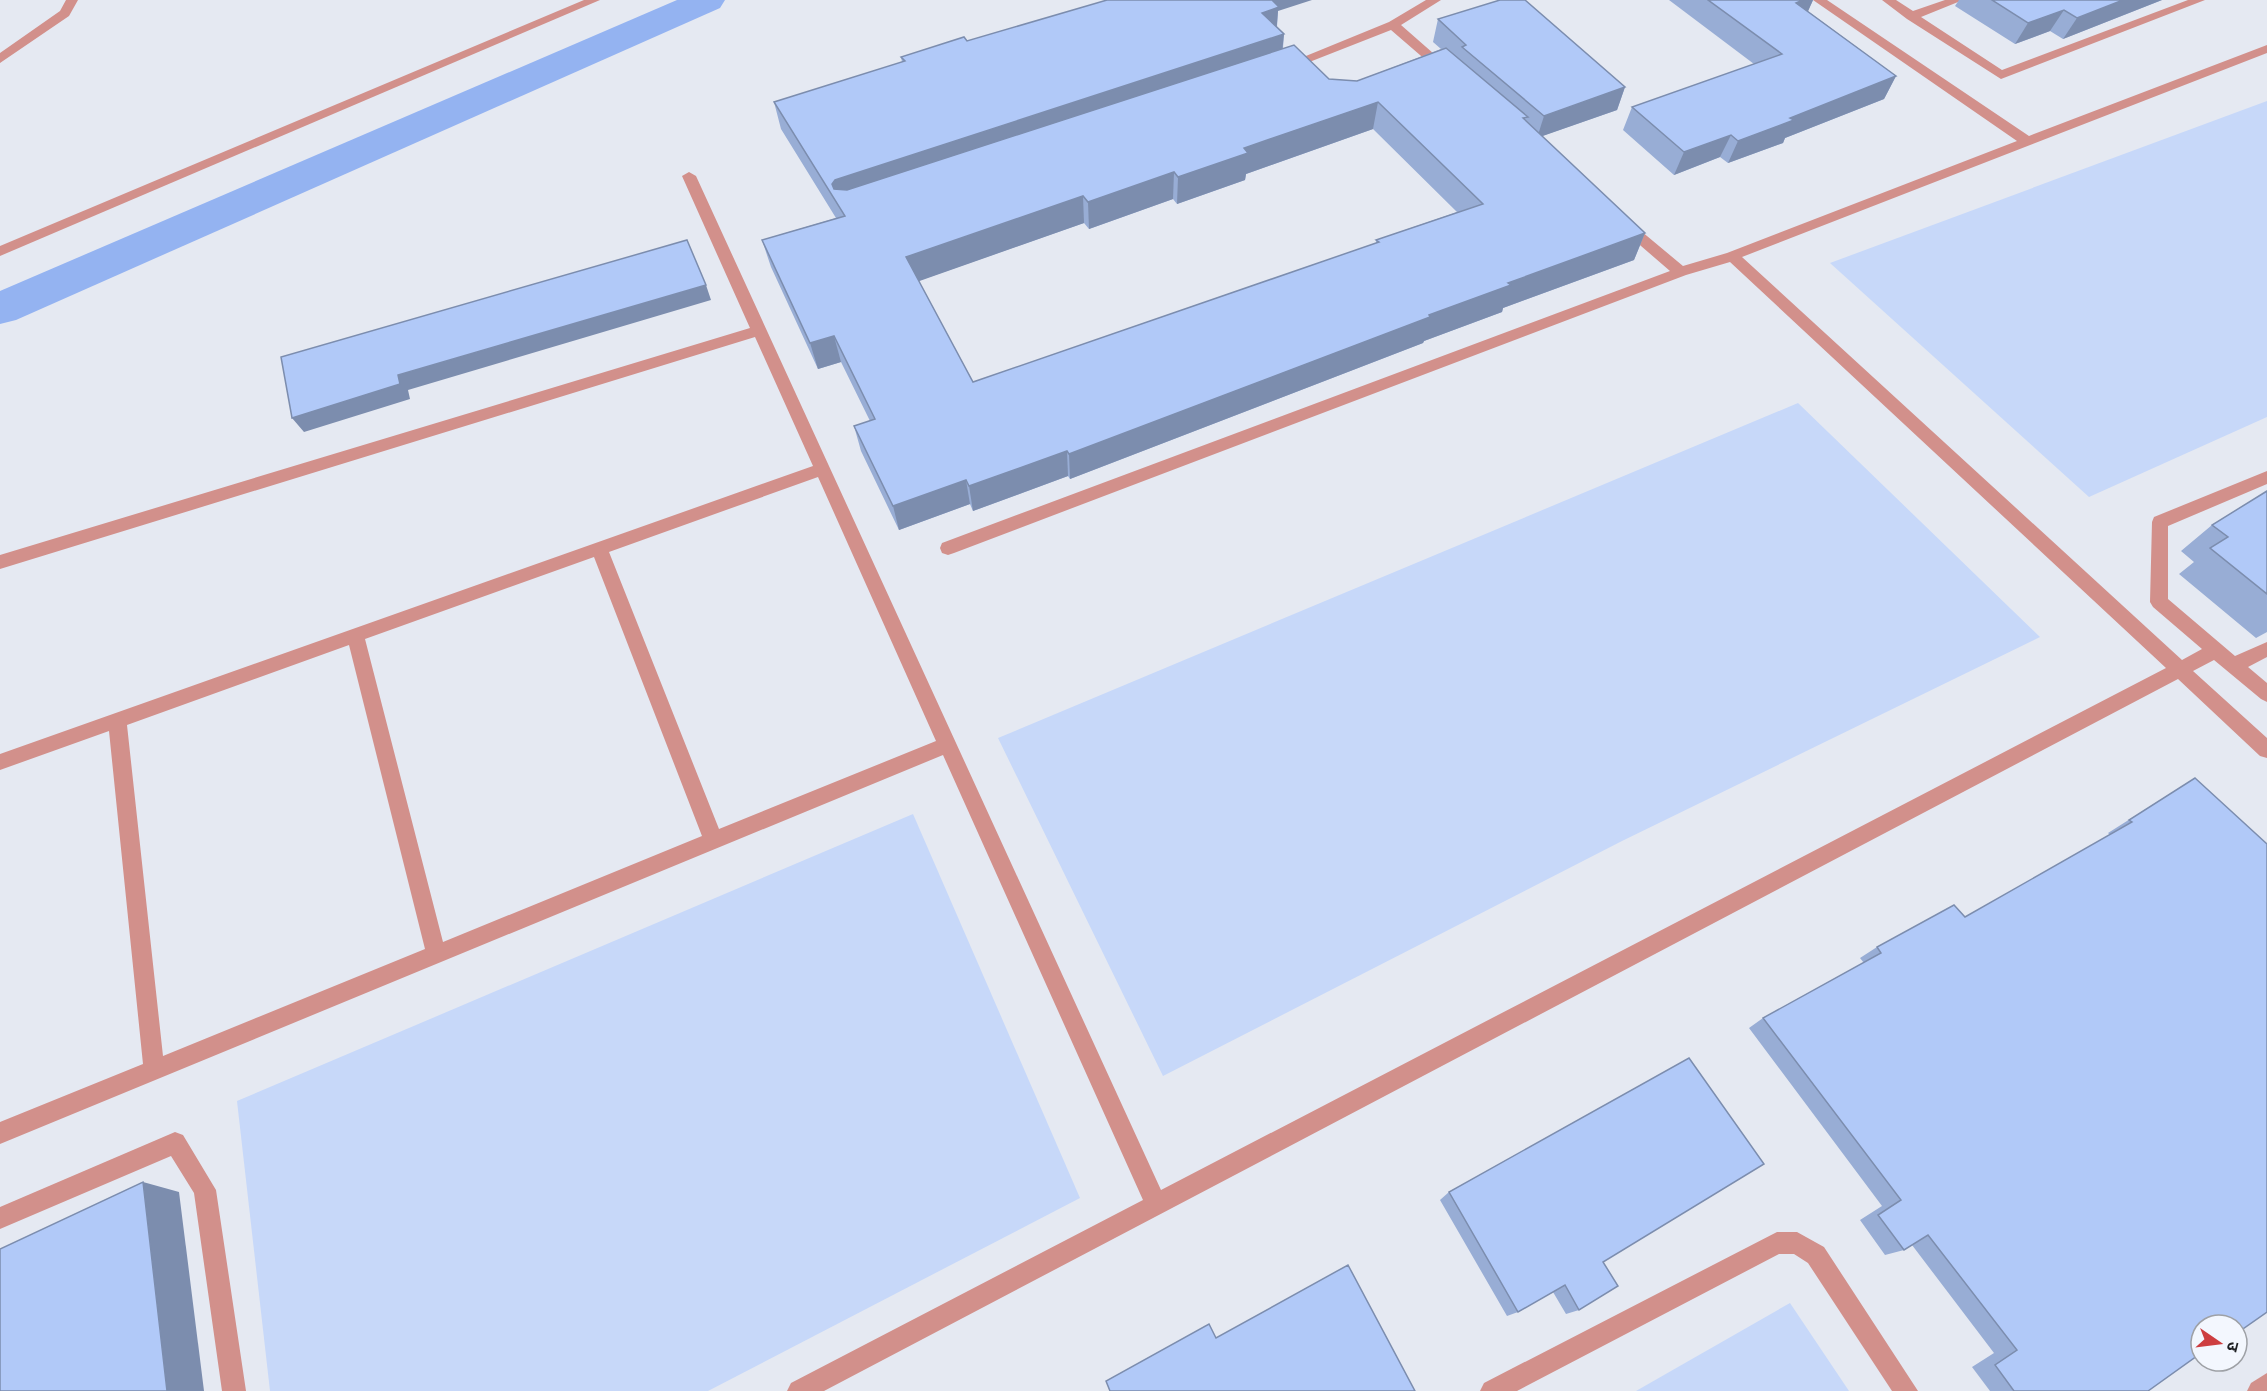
<svg xmlns="http://www.w3.org/2000/svg" width="2267" height="1391" viewBox="0 0 2267 1391" font-family="'Roboto Condensed','Noto Sans Devanagari',sans-serif">
  <style>
    .green { fill: #c7d8f9 }
    .lines { fill: none; stroke-linecap: round; stroke-linejoin: round }
    .canal { fill: #94b3f1; fill-rule: evenodd }
    .minor { fill: #d2908b; fill-rule: evenodd }
    .wall { fill: #98add5; fill-rule: evenodd }
    .shaded-wall { fill: #7c8dae }
    .building { fill: #b1c9f8; stroke: #7c8dae; stroke-width: 1.5; fill-rule: evenodd }
  </style>
  <rect width="100%" height="100%" fill="#e5e9f2"/>
  <g class="green">
    <path d="M2267 101V417L2089 497 1830 263Z"/>
    <path d="M1798 403 2040 637 1622 841 1163 1076 998 738Z"/>
    <path d="M913 814 1080 1198 708 1391H270L237 1101Z"/>
    <path d="M1790 1303 1849 1391H1636Z"/>
  </g>
  <g class="lines">
    <path class="canal" d="M677 0H725L720 8 16 320 0 324V291Z"/>
    <g class="minor">
      <path d="M66 0H78L69 16 0 63V53L60 11Z"/>
      <path d="M584 0H600L0 256V246Z"/>
      <path d="M1426 0H1441L1401 25 1450 68 1452 71 1450 74H1442L1391 30 1289 70 1285 71 1279 67 1389 22Z"/>
      <path d="M1813 0H1827L2029 136 2267 45V53L1742 257 2182 660 2202 649 2153 607 2150 602 2152 522 2154 517 2267 471V484L2168 526V599L2235 656 2267 642V657L2248 667 2267 683V702L2261 699 2214 660 2193 671 2267 738V758L2260 756 2178 679 824 1391H787L791 1383 1143 1200 943 755 0 1144V1122L143 1064 109 731 0 770V754L813 466 755 337 0 569V555L750 328 682 176 689 172 696 176 1161 1190 2166 668 1730 262 1686 275 954 553 948 555 942 553 940 548 942 543 1670 271 1619 227 1617 224 1619 221H1629L1683 266 1727 253 2017 141ZM818 477 936 741 719 829 609 552ZM594 557 702 836 443 942 365 639ZM349 645 425 949 163 1056 127 725Z"/>
      <path d="M1882 0H1896L1913 11 1945 0H1963L1921 17 2002 70 2188 0H2205L2001 79 1907 19Z"/>
      <path d="M175 1132 183 1135 216 1190 246 1391H222L194 1193 171 1156 0 1229V1207Z"/>
      <path d="M1777 1232H1797L1824 1247 1918 1391H1892L1808 1263 1794 1254H1779L1517 1391H1480L1484 1383Z"/>
      <path d="M2267 1373V1391H2247L2251 1383Z"/>
    </g>
  </g>
  <g class="wall">
    <path d="M1669 0H1813L1808 11 1896 76 1884 99 1785 138 1783 143 1728 163 1720 157 1674 175 1623 130 1632 107 1754 64Z"/>
    <path d="M1959 0H2162L2063 39 2050 31 2015 44 1955 6Z"/>
    <path d="M1278 11 1277 27 1284 34 1283 48 1329 79 1357 81 1441 49 1433 42 1438 19 1625 87 1617 110 1542 136 1645 233 1634 260 1503 308 1502 312 1424 341 1423 343 1070 479 1068 476 973 511 970 504 899 530 861 451 854 426 870 421 841 362 818 369 771 267 762 240 836 218 781 129 774 102 902 62 901 57 967 41ZM1373 129 1457 212 1376 240V243L973 382 918 281 1084 223 1089 229 1173 199 1177 204 1245 180 1246 174Z"/>
    <path d="M2267 491V632L2256 638 2179 574 2194 562 2181 551 2212 525Z"/>
    <path d="M2195 778 2237 1325 2148 1391H1990L1972 1367 1994 1353 1912 1245 1904 1250 1885 1255 1860 1220 1882 1206 1749 1028 1763 1018 1864 963 1860 958 1877 947 1965 917 2110 835 2108 833Z"/>
    <path d="M1449 1192 1603 1262 1579 1310 1566 1314 1553 1292 1518 1312 1507 1316 1440 1200Z"/>
  </g>
  <g class="shaded-wall">
    <path d="M1261 0H1312L1278 11 1276 35 1260 40Z"/>
    <path d="M1803 0H1813L1805 18 1796 3Z"/>
    <path d="M2123 0H2162L2063 39 2077 18Z"/>
    <path d="M2064 10 2050 31 2015 44 2028 23Z"/>
    <path d="M1284 34 1281 62 841 207 832 184 835 180Z"/>
    <path d="M1896 76 1884 99 1785 138 1783 143 1728 163 1738 141 1790 118Z"/>
    <path d="M1625 87 1617 110 1537 138 1544 116Z"/>
    <path d="M1378 102 1373 129 1246 174 1245 180 1177 204 1178 177 1244 148Z"/>
    <path d="M1731 135 1720 157 1674 175 1684 152Z"/>
    <path d="M1174 172 1173 199 1089 229 1088 202Z"/>
    <path d="M1083 196 1084 223 911 284 906 257Z"/>
    <path d="M1645 233 1634 260 1503 308 1502 312 1424 341 1423 343 1070 479 1069 454 1429 315 1508 283Z"/>
    <path d="M706 285 711 300 408 390 410 399 304 432 292 418 398 375Z"/>
    <path d="M834 336 841 362 818 369 810 343Z"/>
    <path d="M1067 451 1068 476 973 511 969 486Z"/>
    <path d="M966 480 970 504 899 530 893 506Z"/>
    <path d="M143 1182 179 1192 204 1391H167Z"/>
  </g>
  <g class="building">
    <path d="M1107 0H1272L1279 7 1262 13 1284 34 835 180 832 184 834 189 847 190 1294 45 1329 79 1357 81 1446 48 1528 117 1523 118 1645 233 1508 283 1511 285 1429 315 1430 317 1069 454 1067 451 969 486 966 480 893 506 854 426 875 419 834 336 810 343 762 240 845 216 774 102 905 61 901 57 964 37 967 41ZM1378 102 1483 204 1376 240 1379 242 973 382 906 257 1083 196 1088 202 1174 172 1178 177 1248 153 1244 148Z"/>
    <path d="M1500 0H1525L1625 87 1544 116 1462 47 1466 45 1438 19Z"/>
    <path d="M1708 0H1803L1796 3 1896 76 1790 118 1794 120 1738 141 1731 135 1684 152 1632 107 1782 54Z"/>
    <path d="M1992 0H2123L2077 18 2064 10 2028 23Z"/>
    <path d="M687 240 706 285 398 375 400 384 292 418 281 357Z"/>
    <path d="M2267 491V594L2210 548 2228 537 2212 525Z"/>
    <path d="M2195 778 2267 844V1312L2237 1333V1325H2201V1353L2148 1391H2014L1995 1365 2017 1350 1928 1235 1904 1250 1878 1215 1901 1200 1763 1018 1881 953 1877 947 1954 905 1965 917 2132 822 2129 820Z"/>
    <path d="M1689 1058 1764 1164 1603 1262 1618 1286 1579 1310 1565 1285 1518 1312 1449 1192Z"/>
    <path d="M143 1182 167 1391H0V1249Z"/>
    <path d="M1348 1265 1415 1391H1110L1106 1381 1209 1324 1216 1338Z"/>
  </g>
  <g transform="translate(2219 1343) rotate(104)"><circle r="28" fill="#f3f7fe" stroke="#9ea1a6" stroke-width="1.5"/>
  <path d="M0-4.5L10 22L0 15L-10 22Z" fill="#cd3e40"/>
  <text y="-9" font-size="16" font-weight="bold" text-anchor="middle" fill="#1e2023">उ</text>
  </g>
</svg>
